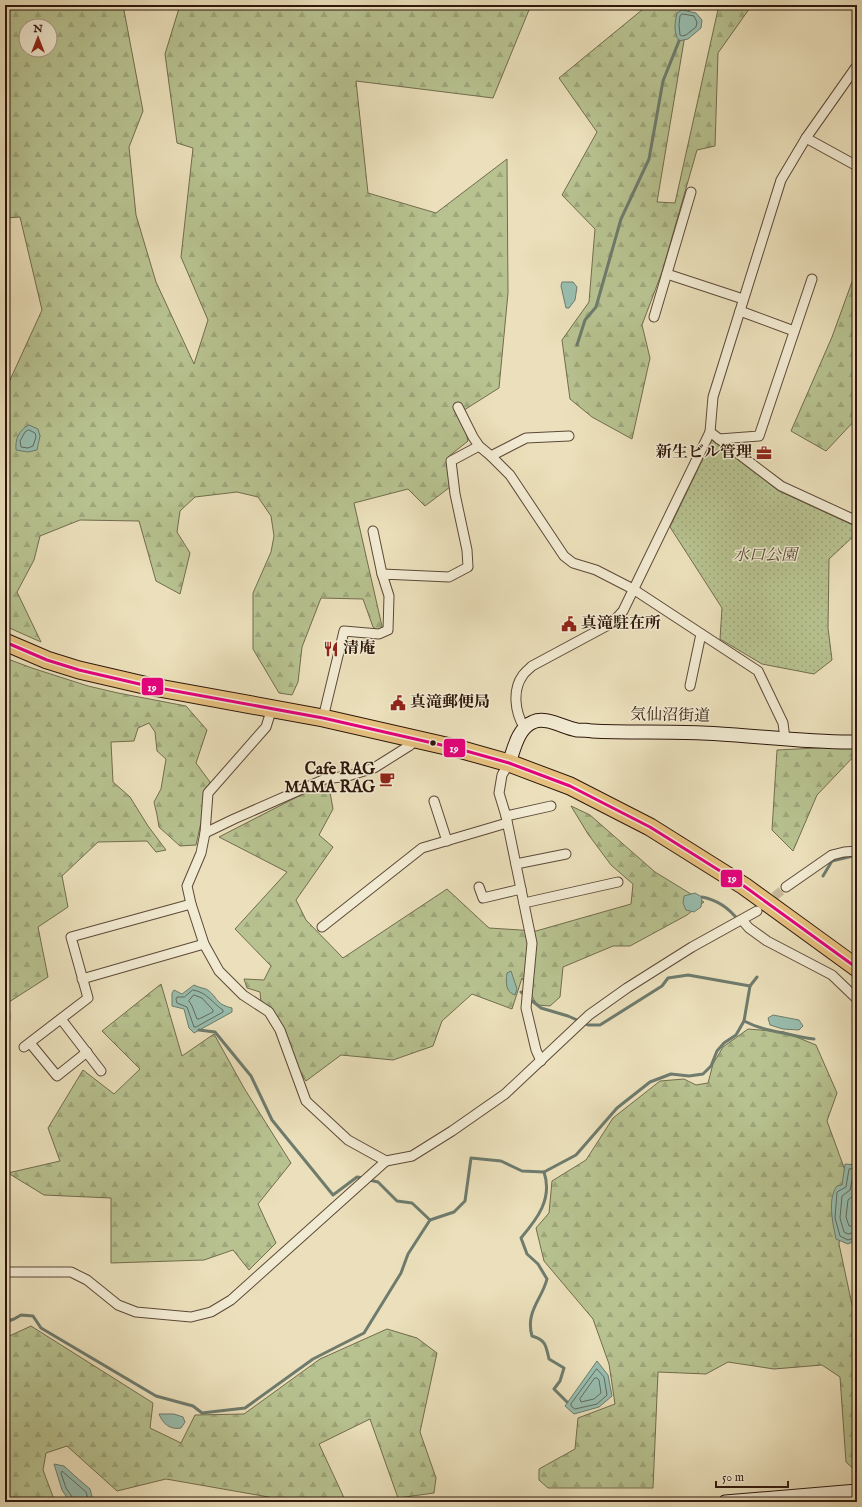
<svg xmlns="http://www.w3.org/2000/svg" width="862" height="1507" viewBox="0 0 862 1507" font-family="'IM FELL English','Noto Serif JP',serif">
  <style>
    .forest { fill: url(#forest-firs); stroke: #726c4e; fill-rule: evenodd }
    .park { fill: url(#park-dots); stroke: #726c4e }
    .water { fill: #98bdae; stroke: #6e7b6d }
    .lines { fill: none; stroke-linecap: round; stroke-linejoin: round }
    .shore { stroke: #636a5d; stroke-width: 1 }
    .stream { stroke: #6e7b6d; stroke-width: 3 }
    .street-tunnel { stroke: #c5b898; stroke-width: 9; stroke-dasharray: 9 4.5; stroke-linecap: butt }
    .street-casing { stroke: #5d4938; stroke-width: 11 }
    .secondary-casing { stroke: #2e170c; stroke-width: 15 }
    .highway-casing { stroke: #2e170c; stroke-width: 19 }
    .street { stroke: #f2ebd3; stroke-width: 9 }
    .secondary { stroke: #f2ebd3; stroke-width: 13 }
    .highway { stroke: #e6c07e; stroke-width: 17 }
    .bus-1-casing { stroke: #f2ebd3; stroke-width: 6 }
    .bus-1 { stroke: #e5007d; stroke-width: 3 }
    .bus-dot { fill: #2e170c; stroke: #f2ebd3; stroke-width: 1.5 }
    .labels { text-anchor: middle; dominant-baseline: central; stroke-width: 3; stroke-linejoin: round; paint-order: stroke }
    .poi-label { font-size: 16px; font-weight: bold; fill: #2e170c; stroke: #f2ebd3; text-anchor: start }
    .park-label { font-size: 16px; font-style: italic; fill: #574a34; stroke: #f2ebd3 }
    .street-label { font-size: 16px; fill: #2e170c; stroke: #f2ebd3 }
    .line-badge { stroke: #f2ebd3; stroke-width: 1.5 }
    .badge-label { font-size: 11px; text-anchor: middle; font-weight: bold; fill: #fff }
  </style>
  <defs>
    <pattern id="forest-firs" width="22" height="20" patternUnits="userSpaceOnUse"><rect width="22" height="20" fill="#b7c290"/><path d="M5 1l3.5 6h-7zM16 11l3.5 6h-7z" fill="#9ea67b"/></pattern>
    <pattern id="park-dots" width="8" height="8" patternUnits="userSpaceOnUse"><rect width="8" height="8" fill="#b7c290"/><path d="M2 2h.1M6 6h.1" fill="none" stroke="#9ea67b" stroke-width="1.8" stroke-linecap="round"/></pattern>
  </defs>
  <rect width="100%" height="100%" fill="#ebe0bb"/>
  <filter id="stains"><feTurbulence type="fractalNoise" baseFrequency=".005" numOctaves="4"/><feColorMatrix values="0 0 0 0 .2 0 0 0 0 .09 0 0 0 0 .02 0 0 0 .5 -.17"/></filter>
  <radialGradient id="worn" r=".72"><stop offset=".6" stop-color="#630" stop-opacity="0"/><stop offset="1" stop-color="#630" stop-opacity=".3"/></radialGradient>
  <g class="forest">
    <path d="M5 5H123L143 111 129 147 136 215 156 282 194 364 208 320 181 257 193 148 177 143 165 54 180 5H531L493 98 356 81 368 193 436 213 507 159 508 293 499 388 461 412 468 441 448 457 450 487 425 506 408 489 354 503 384 635 373 627 363 599 321 598 302 647 298 682 292 695 279 693 253 649V593L271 552 274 536 271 516 258 497 237 492 195 497 180 511 177 532 190 553 180 594 156 581 139 521 80 520 40 536 34 560 17 592 41 642 5 626V557L9 556 5 544V391L42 310 20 217 5 218ZM26 26H50V50H26Z"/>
    <path d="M648 5H690L657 202 675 203 719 5H752L718 53 715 146 697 150 662 272 642 325 650 358 632 439 592 417 570 399 562 340 589 302 595 229 562 195 597 132 559 78Z"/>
    <path d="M857 268V418L826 451 791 431 832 337Z"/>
    <path d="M5 658 32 668 88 686 118 693 186 706 207 730 196 763 210 782 196 845 180 846 159 827 157 815 154 802 161 789 166 759 157 751 155 732 149 723 138 728 134 741 111 742 113 782 130 797 148 826 166 850 156 852 147 841 98 842 62 876 68 907 38 927 48 977 9 1002 10 1019 5 1021Z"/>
    <path d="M857 746V753L817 795 793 851 772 830 777 750Z"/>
    <path d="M328 781 333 809 319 835 333 847 296 900 306 920 343 958 447 889 489 928 536 931 631 904 633 884 611 865 588 834 571 806 590 815 655 872 704 902 687 915 630 946H613L563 967 560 997 550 1006 537 1005 522 978 512 1009 472 994 442 1021 433 1046 393 1060 341 1055 306 1081 294 1062 261 1002 260 992 247 988 244 979 264 980 271 966 235 929 287 872 219 837Z"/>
    <path d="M161 984 182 1056 214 1034 244 1088 291 1163 258 1204 276 1243 249 1270 233 1250 204 1260 111 1263V1198L44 1195 8 1173 60 1161 48 1128 83 1070 114 1094 140 1069 102 1031Z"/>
    <path d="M748 1029 784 1032 816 1045 837 1093 827 1121 846 1173 839 1244 857 1328V1472L846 1462 840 1377 822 1365 774 1369 728 1362 706 1374 658 1372 653 1488H548L539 1480V1469L575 1449 578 1418 615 1404 609 1364 593 1319 544 1261 536 1228 549 1213 552 1181 586 1160 613 1118 660 1081 684 1079 696 1085 708 1083 713 1064 723 1047Z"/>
    <path d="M31 1326 153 1403 150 1428 181 1443 195 1415 244 1414 320 1359 387 1329 417 1338 437 1353 420 1432 436 1478 434 1493 398 1498 370 1419 319 1444 346 1502H297L166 1479 117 1491 67 1446 46 1453 43 1470 55 1502H5V1338Z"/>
  </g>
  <path class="park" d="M712 440 779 491 857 527V533L829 559 828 628 832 660 814 674 762 664 720 639 722 608 670 527Z"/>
  <g class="water">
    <path d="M682 10 696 13 702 20 701 28 688 39 679 41C673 32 675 22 677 13Z"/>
    <path d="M562 282H573L577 287 575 300 569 308H566L561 286Z"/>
    <path d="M29 425 38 429 40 436 37 450 28 452 16 450C15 439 19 430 29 425Z"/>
    <path d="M695 893 702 897 701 907 694 912 686 910 683 903 684 896Z"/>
    <path d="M511 971 517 989 515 995C505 992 506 982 507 973Z"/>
    <path d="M194 985C198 987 202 988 206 989 218 996 214 1004 232 1008V1012L194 1033 189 1028 184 1009 172 1006V993L174 990 182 994Z"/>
    <path d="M773 1015 799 1020 803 1026 799 1030 783 1029 770 1025 768 1018Z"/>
    <path d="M845 1164 857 1165V1240L848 1244 836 1239C833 1224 827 1199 837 1186L842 1185Z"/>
    <path d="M597 1361 608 1375 612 1396 599 1407 574 1414 565 1406Z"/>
    <path d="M159 1414H174L183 1417 185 1422 181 1428C170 1430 163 1424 159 1414Z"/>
    <path d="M54 1464 64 1466 76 1477 90 1489 93 1500 92 1502H70L62 1490Z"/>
  </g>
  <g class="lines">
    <g class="shore">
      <path d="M683 14 694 16 697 22 696 27 686 35 682 36 680 35 679 25 680 16Z"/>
      <path d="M29 430 35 433 36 437 33 446 28 448 21 447 20 441 25 432Z"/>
      <path d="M193 990C207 992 212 1003 223 1010V1012L196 1027H194L187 1007 177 1003 176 999 177 997H184Z"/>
      <path d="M194 995 202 998 213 1010V1012L199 1019H197L192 1006 189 1001Z"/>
      <path d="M857 1168 849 1169 846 1187 837 1192 835 1218 840 1236 848 1240 857 1237"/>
      <path d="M857 1174 853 1175 850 1190 842 1196 840 1218 844 1232 848 1234 857 1232"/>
      <path d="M857 1188 854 1195 848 1200 846 1217 849 1226H857"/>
      <path d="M597 1369 604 1377 607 1395 597 1404 575 1409 571 1406V1404Z"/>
      <path d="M595 1378H597L599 1380 601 1393 594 1399 581 1402 580 1399Z"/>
      <path d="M73 1502V1498L66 1488 61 1473 62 1471 86 1492 89 1502"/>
    </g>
    <g class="stream">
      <path d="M857 342V339"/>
      <path d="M577 345 585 320 596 307 621 219 649 159 663 81 679 41"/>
      <path d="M823 876 832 861 857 855"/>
      <path d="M702 897C717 900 729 908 738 920"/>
      <path d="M757 977 750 986 744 1021C758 1028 768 1030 783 1033 794 1035 802 1038 814 1039"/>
      <path d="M521 992 541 1008 568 1016 588 1025H600L662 986 668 978 688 975 750 986"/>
      <path d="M199 1030 215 1032 251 1076 272 1120 333 1195 357 1177 364 1178"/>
      <path d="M544 1172C553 1199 537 1219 521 1238L527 1254 538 1264 547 1279C542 1299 525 1312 532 1336 546 1340 546 1346 549 1359L564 1368 560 1381 554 1389 567 1402"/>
      <path d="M369 1180 378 1182 397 1201 412 1203 430 1220"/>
      <path d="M5 1322 14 1319 21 1315 33 1316 41 1328 156 1396 193 1406 202 1413 245 1408 313 1359 364 1333 401 1273 408 1254 430 1220 454 1212 465 1201 471 1158 501 1161 522 1171 544 1172 576 1155 617 1108 650 1082 671 1074 689 1076 703 1074 711 1066 717 1051 724 1043 736 1035 744 1021"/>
    </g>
    <path class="street-tunnel" d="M764 905 786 887"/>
    <g class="street-casing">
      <g id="street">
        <path d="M806 138 857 166"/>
        <path d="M667 274 743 299"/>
        <path d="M740 311 794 331"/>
        <path d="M654 317 691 192"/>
        <path d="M458 407 473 437 479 446 491 456 510 475 564 556 573 563 596 570 633 589 758 671 783 723 785 739"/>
        <path d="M710 432 713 397 781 180 806 138 856 67"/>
        <path d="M719 439 759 436 812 279"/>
        <path d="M491 456 526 438 569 436"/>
        <path d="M373 531 382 574"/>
        <path d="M690 686 701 634"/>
        <path d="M272 708 266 727 208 793 205 833 201 853 187 886 191 904 204 944 219 971 243 995 269 1012 280 1030 306 1101 348 1140 386 1161 412 1156 452 1131 505 1094 589 1015 627 988 692 947 757 911"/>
        <path d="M323 718 344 631 379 634 388 630 389 596 382 574 449 577 468 567 467 550 455 494 451 461 479 446"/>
        <path d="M524 727C515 712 512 690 523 675 525 672 529 669 532 666L612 623 623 611 710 432 781 486 857 521"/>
        <path d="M509 763 502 775 499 793 506 816 532 943 526 1008 536 1050 541 1061"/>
        <path d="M434 801 447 841"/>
        <path d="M506 816 551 806"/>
        <path d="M205 833 234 819 325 779 348 776 374 768 409 746 417 739"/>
        <path d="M516 864 566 854"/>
        <path d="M479 887 483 898 521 889"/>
        <path d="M786 887 832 855 844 852 857 851"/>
        <path d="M524 903 618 882"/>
        <path d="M742 920 749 928 767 941 832 975 857 999"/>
        <path d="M322 927 422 848 507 823"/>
        <path d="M82 979 204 944"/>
        <path d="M61 1019 101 1071"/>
        <path d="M30 1043 57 1076 87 1052"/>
        <path d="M24 1047 88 998 71 937 191 904"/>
        <path d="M5 1272H71L87 1280 118 1305 136 1312 191 1317 211 1312 231 1300 386 1161"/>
      </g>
    </g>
    <g class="secondary-casing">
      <g id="secondary">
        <path d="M509 763C514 749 518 728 533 722 546 716 564 728 577 730 582 730 587 730 592 731 629 733 665 731 702 733 754 735 805 743 857 742"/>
        <path d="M725 1502 857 1491"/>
      </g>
    </g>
    <g class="highway-casing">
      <path id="highway" d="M5 642 47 660 79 670 148 686 323 718 459 749 509 763 570 786 650 827 744 886 857 968"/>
    </g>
    <use href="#street" class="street"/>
    <use href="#secondary" class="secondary"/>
    <use href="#highway" class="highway"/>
    <g class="bus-1-casing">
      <path id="bus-1" d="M5 642 47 660 79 670 148 686 323 718 459 749 509 763 570 786 650 827 744 886 857 968"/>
    </g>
    <use href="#bus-1" class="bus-1"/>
  </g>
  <defs>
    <g id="office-bare" transform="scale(1.2)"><path d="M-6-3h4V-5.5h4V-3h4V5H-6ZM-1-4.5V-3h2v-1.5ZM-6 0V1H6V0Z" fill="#8f2418" stroke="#f2ebd3" stroke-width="2.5" paint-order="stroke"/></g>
    <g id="civic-bare" transform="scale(1.2)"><path d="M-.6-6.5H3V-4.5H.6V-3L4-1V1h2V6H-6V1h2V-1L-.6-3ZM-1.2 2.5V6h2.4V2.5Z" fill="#8f2418" stroke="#f2ebd3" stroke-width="2.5" paint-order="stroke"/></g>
    <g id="restaurant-bare" transform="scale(1.2)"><path d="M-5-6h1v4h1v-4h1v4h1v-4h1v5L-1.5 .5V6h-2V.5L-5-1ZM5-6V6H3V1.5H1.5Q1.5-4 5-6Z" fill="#8f2418" stroke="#f2ebd3" stroke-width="2.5" paint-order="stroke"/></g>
    <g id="cafe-bare" transform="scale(1.2)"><path d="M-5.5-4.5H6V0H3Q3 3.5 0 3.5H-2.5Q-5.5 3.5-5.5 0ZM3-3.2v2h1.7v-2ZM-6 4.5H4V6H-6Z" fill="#8f2418" stroke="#f2ebd3" stroke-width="2.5" paint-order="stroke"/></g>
  </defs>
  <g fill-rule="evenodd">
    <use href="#office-bare" x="764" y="453"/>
    <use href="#civic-bare" x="569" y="624"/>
    <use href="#restaurant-bare" x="331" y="649"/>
    <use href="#civic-bare" x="398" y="703"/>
    <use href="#cafe-bare" x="387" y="779"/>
  </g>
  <circle class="bus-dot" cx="433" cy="743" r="3.5"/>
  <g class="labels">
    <g class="poi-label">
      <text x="752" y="453" text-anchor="end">新生ビル管理</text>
      <text x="581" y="624">真滝駐在所</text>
      <text x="343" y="649">清庵</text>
      <text x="410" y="703">真滝郵便局</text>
      <text x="375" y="770" text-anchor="end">Cafe RAG<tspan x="375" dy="18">MAMA RAG</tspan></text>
    </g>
    <g class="park-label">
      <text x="765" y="556">水口公園</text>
    </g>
    <g class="street-label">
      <text transform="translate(670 716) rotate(1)">気仙沼街道</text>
    </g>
  </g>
  <g class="line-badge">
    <rect x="141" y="677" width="23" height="19" rx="4" fill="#e5007d"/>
    <rect x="443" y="738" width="23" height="20" rx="4" fill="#e5007d"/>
    <rect x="720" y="869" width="23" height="19" rx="4" fill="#e5007d"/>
  </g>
  <g class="badge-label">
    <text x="152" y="691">19</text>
    <text x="454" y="752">19</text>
    <text x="732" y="882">19</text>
  </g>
  <rect width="862" height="1507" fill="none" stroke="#ebe0bb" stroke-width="20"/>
  <rect x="6" y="6" width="850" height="1495" fill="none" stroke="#2e170c" stroke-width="2"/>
  <rect x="10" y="10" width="842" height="1487" fill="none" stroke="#2e170c"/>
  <g transform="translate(38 38)"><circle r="19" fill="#f2ebd3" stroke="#a49683"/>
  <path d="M0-3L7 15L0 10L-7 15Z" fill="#8f2418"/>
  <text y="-6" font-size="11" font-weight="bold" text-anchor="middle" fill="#2e170c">N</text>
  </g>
  <path d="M716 1481v6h72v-6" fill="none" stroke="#2e170c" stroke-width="2"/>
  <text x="722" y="1481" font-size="12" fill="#2e170c" stroke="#f2ebd3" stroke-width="3" paint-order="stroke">50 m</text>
  <rect width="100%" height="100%" filter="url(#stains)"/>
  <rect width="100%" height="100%" fill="url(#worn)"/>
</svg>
